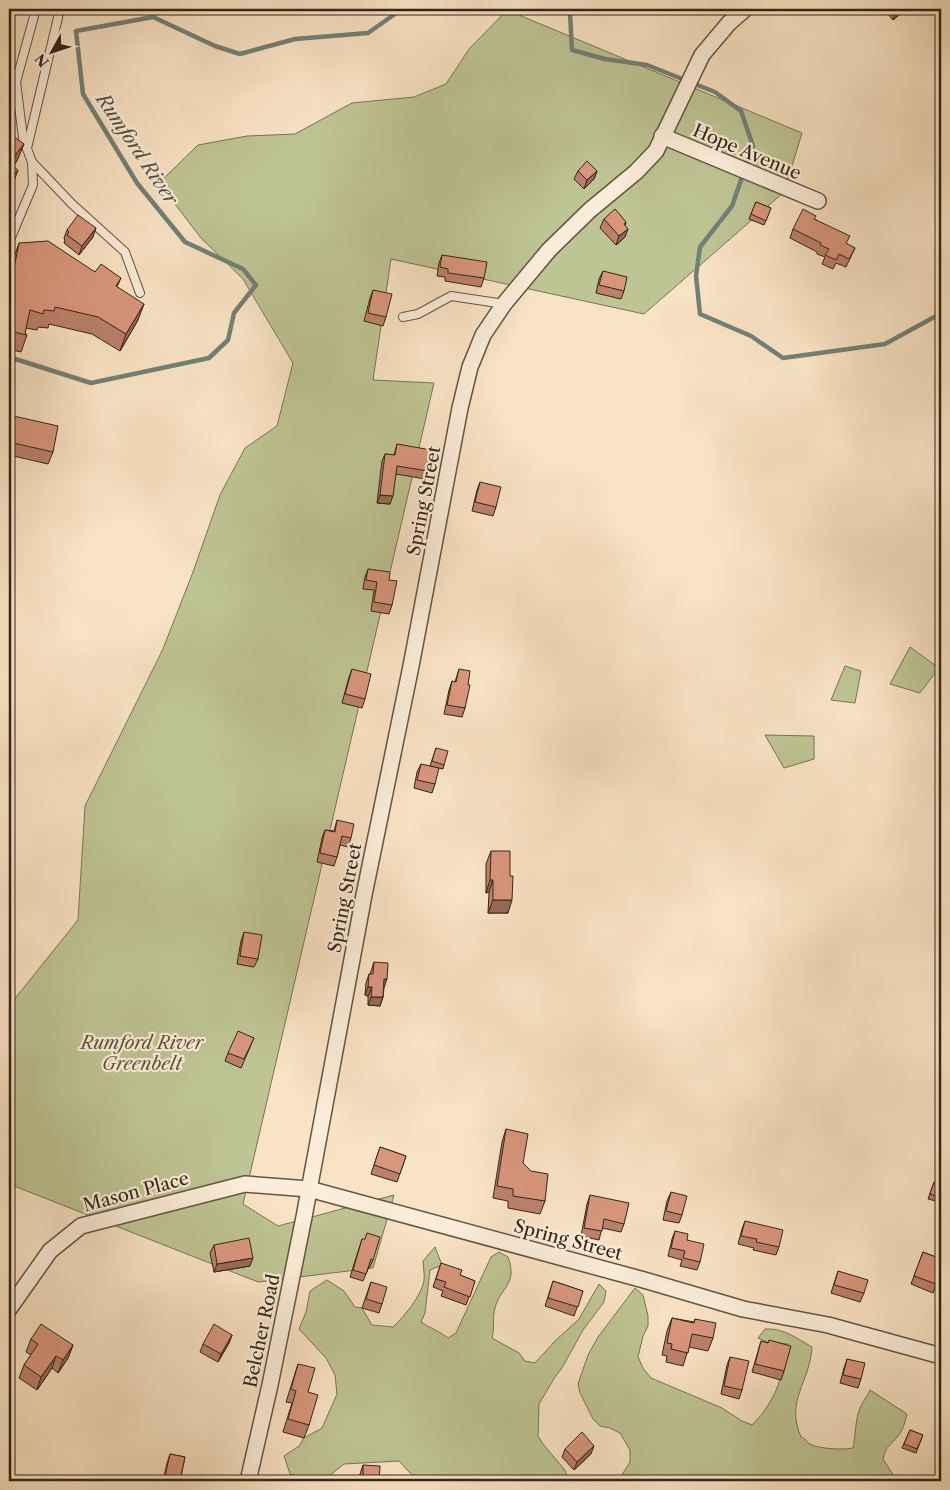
<svg xmlns="http://www.w3.org/2000/svg" width="950" height="1490" viewBox="0 0 950 1490" font-family="'Libre Caslon Text',serif">
  <style>
    .green { fill: #bec494; stroke: #787456 }
    .lines { fill: none; stroke-linecap: round; stroke-linejoin: round }
    .stream { stroke: #738077; stroke-width: 4.5 }
    .lane-casing { stroke: #645443; stroke-width: 10 }
    .street-casing { stroke: #645443; stroke-width: 18 }
    .lane { stroke: #fbedd9; stroke-width: 8 }
    .street { stroke: #fbedd9; stroke-width: 15 }
    .wall { fill: #bb816c; stroke: #332418 }
    .shaded-wall { fill: #986958; stroke: #332418 }
    .building { fill: #d9967d; stroke: #332418 }
    .labels { text-anchor: middle; dominant-baseline: central; stroke-width: 4.5; stroke-linejoin: round; paint-order: stroke }
    .street-label { font-size: 18px; fill: #332418; stroke: #fbedd9 }
    .park-label { font-size: 18px; font-style: italic; fill: #5d543d; stroke: #fbedd9 }
    .water-label { font-size: 19px; font-style: italic; fill: #535248; stroke: #fbedd9 }
  </style>
  <rect width="100%" height="100%" fill="#f9e3c5"/>
  <filter id="stains"><feTurbulence type="fractalNoise" baseFrequency=".004" numOctaves="4"/><feColorMatrix values="0 0 0 0 .2 0 0 0 0 .09 0 0 0 0 .02 0 0 0 .5 -.17"/></filter>
  <radialGradient id="worn" r=".72"><stop offset=".6" stop-color="#630" stop-opacity="0"/><stop offset="1" stop-color="#630" stop-opacity=".3"/></radialGradient>
  <g class="green">
    <path d="M507 10 802 133 784 192 644 314 391 259 373 380 434 383 243 1204 278 1226 394 1195 373 1268 258 1282 9 1184V1006L78 920 85 806 163 649 193 572 220 495 245 448 277 426 293 363 243 279 201 238 159 183 198 145 247 136 295 134 352 103 414 97 446 84 469 49Z"/>
    <path d="M910 647 939 668 920 693 890 684Z"/>
    <path d="M845 666 861 671 855 703 831 700Z"/>
    <path d="M765 735 814 736V759L784 768Z"/>
    <path d="M435 1247 442 1265 430 1270 425 1313 421 1322C430 1328 439 1331 448 1338L456 1333 491 1257 499 1252 508 1257C518 1285 501 1286 495 1308 492 1318 495 1328 492 1338L519 1353 525 1361 535 1363 555 1341 579 1319 599 1284 606 1291 604 1302 583 1330 562 1368 555 1377 539 1404 538 1436 543 1444 564 1469 570 1481H411L412 1475 399 1461 344 1464 328 1477 308 1480 290 1474 284 1456 299 1446 304 1438 322 1428 337 1394 335 1375 326 1358 299 1329 306 1312 310 1291 327 1280 344 1291 355 1307 362 1308 372 1325 393 1327C404 1317 421 1296 424 1281 425 1275 423 1267 423 1261Z"/>
    <path d="M635 1288 643 1295 648 1316V1326L643 1336 638 1357 643 1368 651 1378 722 1408 742 1421 752 1425C777 1400 782 1377 788 1344L767 1342 758 1338 765 1329C784 1328 796 1338 812 1347 810 1383 785 1400 801 1437 806 1439 806 1441 810 1444 818 1449 844 1450 853 1448 856 1435 855 1420 860 1408 863 1401 867 1397 870 1390L907 1414C905 1422 903 1430 898 1436 890 1446 886 1446 883 1459L897 1481H618L630 1462V1450L620 1433 610 1428 600 1426 593 1419 580 1393 578 1384 588 1355 598 1337Z"/>
  </g>
  <g class="lines">
    <g class="stream">
      <path d="M561 9 570 13 572 50 605 59 647 65 715 92 741 111 753 146 732 206 700 247 696 276 700 314 751 336 783 358 885 344 938 315 941 317"/>
      <path d="M9 357 91 383 209 358 228 340 234 313 256 285 243 269 185 242 137 183 83 94 76 31 153 17 215 46 240 54 295 39 368 33 402 9"/>
    </g>
    <g class="lane-casing">
      <g id="lane">
        <path d="M27 148 60 9"/>
        <path d="M32 162 72 204 125 252 140 293"/>
        <path d="M9 242 33 185 32 162 23 138 16 82 36 9"/>
        <path d="M403 317 418 314 451 296 504 304"/>
      </g>
    </g>
    <g class="street-casing">
      <g id="street">
        <path d="M662 136 818 201"/>
        <path d="M9 1309 50 1251 81 1226 245 1184 309 1189 644 1280 743 1309 828 1325 941 1356"/>
        <path d="M248 1481 270 1385 304 1217 364 895 411 666 460 408 470 367 477 350 483 335 504 304 549 250 590 210 636 172 656 151 702 55 729 23 745 9"/>
      </g>
    </g>
    <use href="#lane" class="lane"/>
    <use href="#street" class="street"/>
  </g>
  <g class="wall">
    <path d="M884 9H906L893 20Z"/>
    <path d="M578 171H597L594 179 584 189 574 179Z"/>
    <path d="M756 202 771 208 764 225 749 219Z"/>
    <path d="M604 219 626 222 625 226V237L616 245 600 228Z"/>
    <path d="M815 219 847 244 855 248 846 267 836 263 833 269 822 264 825 257 817 254V252L790 238 793 229Z"/>
    <path d="M67 230 93 237 79 255 64 243 65 240 64 238Z"/>
    <path d="M19 243 95 272 121 278 117 287 138 320 120 351 92 334 49 324 48 328 38 327 37 330 26 328 25 333 27 335 21 352 9 349V282L13 260Z"/>
    <path d="M442 255 484 278 481 287 445 281V277L437 276 439 263Z"/>
    <path d="M603 271 624 291 621 299 596 293 599 279Z"/>
    <path d="M373 290 386 317 383 326 364 321 370 298Z"/>
    <path d="M9 415 53 452 48 464 9 455Z"/>
    <path d="M397 444 434 472 431 480 396 474 390 504 377 503 382 461 385 454 394 455Z"/>
    <path d="M480 482 496 507 493 516 472 511 477 490Z"/>
    <path d="M368 569 389 580 392 605 389 614 371 611 374 590 363 589 365 577Z"/>
    <path d="M352 669 365 699 362 708 342 703 349 677Z"/>
    <path d="M459 669 465 708 462 717 444 714 449 690 452 681 455 682Z"/>
    <path d="M436 748 444 765 443 769 430 766Z"/>
    <path d="M421 764 435 784 432 793 414 788 417 772Z"/>
    <path d="M337 820 351 838 348 847 340 845 337 857 334 866 317 862 322 838 325 830 334 831Z"/>
    <path d="M491 851 510 876 508 913H488L489 892 486 893V864Z"/>
    <path d="M244 932 258 959 254 967 237 964 241 941Z"/>
    <path d="M374 962 384 988 383 997 380 1006 368 1005V996L365 995 366 983 369 974H370Z"/>
    <path d="M254 1038 241 1068 225 1061 228 1053Z"/>
    <path d="M506 1129 523 1163 531 1171 545 1201 540 1214 508 1208V1201L493 1198 502 1142Z"/>
    <path d="M380 1147 406 1156 397 1182 371 1174Z"/>
    <path d="M934 1182 941 1184V1199L940 1202 928 1199Z"/>
    <path d="M671 1192 682 1215 679 1223 663 1220 667 1201Z"/>
    <path d="M590 1195 624 1224 621 1232 602 1228 599 1240 581 1236 587 1204Z"/>
    <path d="M745 1221 779 1247 776 1255 753 1250 754 1248 738 1244 742 1229Z"/>
    <path d="M675 1231 687 1240 700 1262 697 1270 680 1266 682 1260 668 1256 672 1239Z"/>
    <path d="M362 1239 373 1260 370 1267H369L363 1281 350 1277Z"/>
    <path d="M214 1245 250 1266 214 1272 210 1253Z"/>
    <path d="M923 1252 941 1259V1289L935 1287 933 1293 911 1284Z"/>
    <path d="M441 1263 460 1275 475 1281 466 1305 441 1296 443 1291 433 1287Z"/>
    <path d="M838 1271 864 1293 860 1302 831 1293Z"/>
    <path d="M553 1281 583 1291 574 1316 545 1306Z"/>
    <path d="M371 1282 382 1304 379 1313 362 1308Z"/>
    <path d="M672 1318 694 1322 695 1319 713 1338 708 1351 689 1347 683 1366 666 1362 667 1356 662 1355 667 1331Z"/>
    <path d="M232 1335 229 1343 218 1362 200 1352 203 1344Z"/>
    <path d="M31 1339 73 1345 68 1358 58 1373 52 1368 37 1390 19 1378 24 1365 31 1355 26 1352Z"/>
    <path d="M761 1341 768 1343 784 1371 781 1380 752 1372Z"/>
    <path d="M730 1357 742 1390 739 1399 721 1394 727 1365Z"/>
    <path d="M847 1359 861 1379 858 1388 840 1383 844 1368Z"/>
    <path d="M298 1364 308 1392 309 1425 304 1438 283 1432 292 1403 286 1402Z"/>
    <path d="M910 1430 923 1435 916 1453 902 1448Z"/>
    <path d="M565 1449 591 1454 574 1470 562 1457Z"/>
    <path d="M170 1454 185 1457 180 1481H163L167 1463Z"/>
    <path d="M363 1465 379 1481H360V1474Z"/>
  </g>
  <g class="shaded-wall">
    <path d="M899 9H906L893 20 896 11Z"/>
    <path d="M24 144 17 161 9 172V163Z"/>
    <path d="M18 170 12 187 9 191V182Z"/>
    <path d="M597 171 594 179 584 189 587 180Z"/>
    <path d="M96 228 93 237 79 255 82 246Z"/>
    <path d="M628 229 625 237 616 245 619 236Z"/>
    <path d="M144 304 138 320 120 351 126 334Z"/>
    <path d="M380 495 393 496 390 504 377 503Z"/>
    <path d="M490 880H493L489 892 486 893Z"/>
    <path d="M493 900H512L508 913H488Z"/>
    <path d="M384 979H387L384 988H381Z"/>
    <path d="M368 987H372L368 996 365 995Z"/>
    <path d="M371 997H383L380 1006 368 1005Z"/>
    <path d="M253 1258 250 1266 214 1272 217 1264Z"/>
    <path d="M232 1335 229 1343 218 1362 221 1354Z"/>
    <path d="M73 1345 68 1358 58 1373 63 1360Z"/>
    <path d="M56 1356 52 1368 37 1390 41 1377Z"/>
    <path d="M594 1446 591 1454 574 1470 577 1462Z"/>
  </g>
  <g class="building">
    <path d="M9 133 24 144 9 163 18 170 9 182Z"/>
    <path d="M587 161 597 171 587 180 578 171Z"/>
    <path d="M756 202 771 208 766 221 751 214Z"/>
    <path d="M615 209 626 222 624 224 628 229 619 236 604 219Z"/>
    <path d="M803 209 816 216 814 219 850 236 846 243 855 248 849 259 839 254 836 260 825 255 829 249 820 245 821 243 793 229Z"/>
    <path d="M78 215 96 228 82 246 67 235 69 232 67 230Z"/>
    <path d="M48 241 95 272 101 264 121 278 116 286 144 304 126 334 98 317 55 307 54 311 44 310 43 314 30 310 25 333 27 335 9 331V294L19 243Z"/>
    <path d="M442 255 487 262 484 278 448 273V269L440 267Z"/>
    <path d="M603 271 627 277 624 291 599 285Z"/>
    <path d="M373 290 392 294 386 317 368 313Z"/>
    <path d="M9 415 58 426 53 452 9 442Z"/>
    <path d="M397 444 437 451 434 472 397 466 393 496 380 495 385 454 395 455Z"/>
    <path d="M480 482 501 487 496 507 475 502Z"/>
    <path d="M368 569 390 572 389 580 397 581 392 605 374 602 377 582 366 580Z"/>
    <path d="M352 669 371 674 365 699 345 694Z"/>
    <path d="M459 669 470 671 468 685H470L465 708 447 705 452 681 456 682Z"/>
    <path d="M436 748 448 751 444 765 432 761Z"/>
    <path d="M421 764 439 768 435 784 417 780Z"/>
    <path d="M337 820 354 824 351 838 342 836 337 857 320 853 325 830 335 832Z"/>
    <path d="M491 851H510V876H513L512 900H493V880H490Z"/>
    <path d="M244 932 262 935 258 959 240 956Z"/>
    <path d="M374 962 388 963 387 979H384L383 997H371L372 987H368L369 974H373Z"/>
    <path d="M238 1031 254 1038 244 1059 228 1053Z"/>
    <path d="M506 1129 528 1134 523 1163 531 1171 548 1174 545 1201 513 1196V1189L497 1186Z"/>
    <path d="M380 1147 406 1156 400 1174 374 1165Z"/>
    <path d="M934 1182 941 1184V1198L930 1194Z"/>
    <path d="M671 1192 687 1196 682 1215 666 1211Z"/>
    <path d="M590 1195 629 1203 624 1224 604 1219 602 1231 584 1228Z"/>
    <path d="M9 1210 12 1212 9 1216Z"/>
    <path d="M745 1221 783 1230 779 1247 756 1242 757 1239 741 1236Z"/>
    <path d="M675 1231 688 1234 687 1240 704 1244 700 1262 683 1258 685 1251 671 1248Z"/>
    <path d="M367 1233 380 1237 373 1260 371 1259 366 1274 353 1270 362 1239H365Z"/>
    <path d="M249 1238 253 1258 217 1264 214 1245Z"/>
    <path d="M923 1252 941 1259V1279L938 1278 936 1284 914 1276Z"/>
    <path d="M441 1263 462 1270 460 1275 475 1281 470 1297 444 1287 446 1282 436 1279Z"/>
    <path d="M838 1271 868 1280 864 1293 834 1285Z"/>
    <path d="M553 1281 583 1291 578 1307 548 1298Z"/>
    <path d="M371 1282 387 1287 382 1304 366 1299Z"/>
    <path d="M672 1318 694 1323 695 1319 716 1323 713 1338 692 1334 688 1353 671 1349 672 1344 667 1343Z"/>
    <path d="M41 1324 73 1345 63 1360 56 1356 41 1377 24 1365 38 1344 31 1339Z"/>
    <path d="M214 1324 232 1335 221 1354 203 1344Z"/>
    <path d="M769 1340 791 1346 784 1371 755 1364 761 1341 768 1343Z"/>
    <path d="M730 1357 749 1361 742 1390 724 1386Z"/>
    <path d="M847 1359 865 1363 861 1379 843 1375Z"/>
    <path d="M298 1364 315 1368 308 1392 318 1395 309 1425 288 1419 296 1391 291 1389Z"/>
    <path d="M910 1430 923 1435 917 1449 904 1444Z"/>
    <path d="M582 1432 594 1446 577 1462 565 1449Z"/>
    <path d="M170 1454 185 1457 180 1480 165 1477Z"/>
    <path d="M363 1465 380 1466 379 1481H363Z"/>
    <path d="M138 1476 158 1481H137Z"/>
  </g>
  <g class="labels">
    <g class="street-label">
      <text transform="translate(747 152) rotate(23)">Hope Avenue</text>
      <text transform="translate(424 501) rotate(-79)">Spring Street</text>
      <text transform="translate(345 898) rotate(-79)">Spring Street</text>
      <text transform="translate(136 1192) rotate(-15)">Mason Place</text>
      <text transform="translate(568 1240) rotate(15)">Spring Street</text>
      <text transform="translate(262 1331) rotate(-78)">Belcher Road</text>
    </g>
    <g class="park-label">
      <text x="142" y="1043">Rumford River<tspan x="142" dy="21">Greenbelt</tspan></text>
    </g>
    <g class="water-label">
      <text transform="translate(137 149) rotate(56)">Rumford River</text>
    </g>
  </g>
  <rect width="950" height="1490" fill="none" stroke="#f9e3c5" stroke-width="30"/>
  <rect x="10" y="10" width="930" height="1470" fill="none" stroke="#332418" stroke-width="2.5"/>
  <rect x="15" y="15" width="920" height="1460" fill="none" stroke="#332418"/>
  <g transform="translate(52 52) rotate(230)" stroke="#fbedd9" stroke-width="4" paint-order="stroke">
  <path d="M0-4L9 19L0 12L-9 19Z" fill="#332418"/>
  <text y="-8" font-size="14" font-weight="bold" text-anchor="middle" fill="#332418">N</text>
  </g>
  <rect width="100%" height="100%" filter="url(#stains)"/>
  <rect width="100%" height="100%" fill="url(#worn)"/>
</svg>
